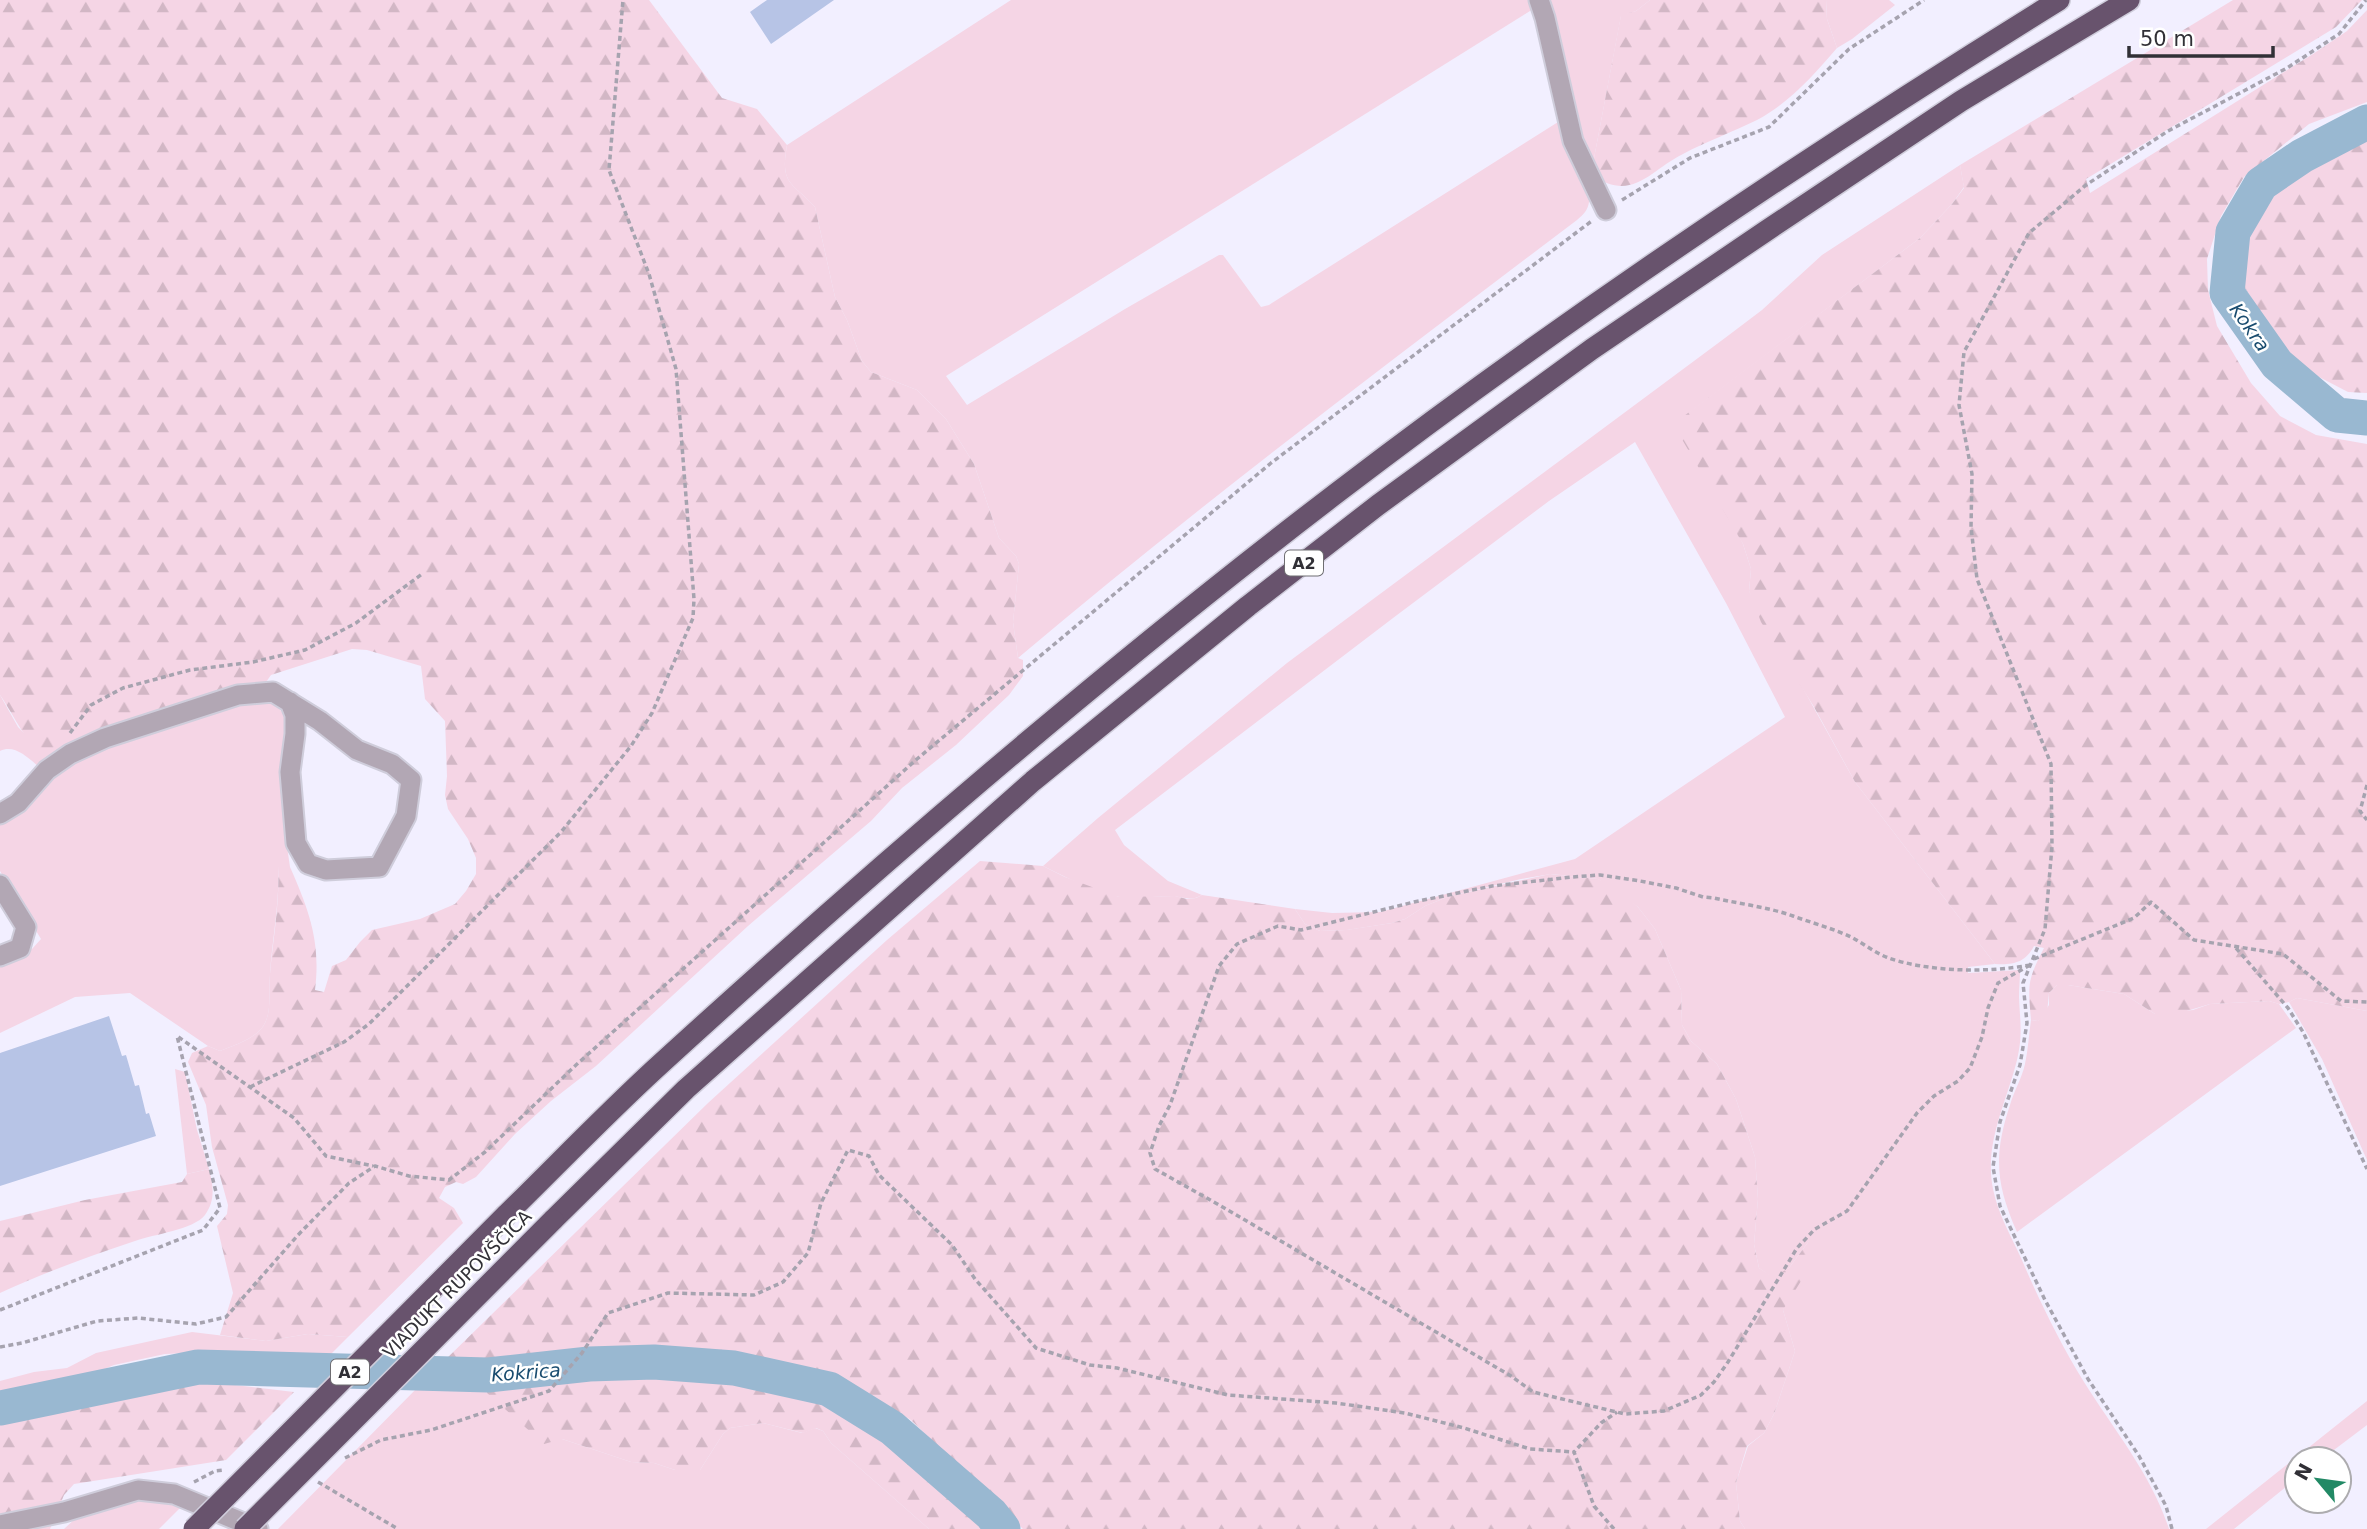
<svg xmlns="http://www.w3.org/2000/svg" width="2367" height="1529" viewBox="0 0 2367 1529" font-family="'DejaVu Sans',sans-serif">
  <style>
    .grass { fill: #f5d5e5 }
    .forest { fill: url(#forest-firs) }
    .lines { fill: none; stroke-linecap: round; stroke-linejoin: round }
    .river { stroke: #99b8d1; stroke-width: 35 }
    .building { fill: #b7c4e6 }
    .minor-casing { stroke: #cfcddb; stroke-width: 23 }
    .motorway-casing { stroke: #cfcddb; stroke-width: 24 }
    .path { stroke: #a6a3af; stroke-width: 3.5; stroke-dasharray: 5 3.5; stroke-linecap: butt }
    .minor { stroke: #b2a7b4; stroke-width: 19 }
    .motorway { stroke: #68536d; stroke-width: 21 }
    .motorway-bridge-casing { stroke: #cfcddb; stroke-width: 24; stroke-linecap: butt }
    .motorway-bridge { stroke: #68536d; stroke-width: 21 }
    .labels { text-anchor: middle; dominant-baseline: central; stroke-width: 5; stroke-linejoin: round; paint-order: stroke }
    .shield { fill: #fff; stroke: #6f6e72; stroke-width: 2 }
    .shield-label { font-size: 16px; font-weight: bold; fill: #313036 }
    .street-label { font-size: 18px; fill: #313036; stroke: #fff }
    .water-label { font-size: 19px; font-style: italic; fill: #194c6f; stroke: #fff }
  </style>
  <defs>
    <pattern id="forest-firs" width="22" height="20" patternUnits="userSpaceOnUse" patternTransform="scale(1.75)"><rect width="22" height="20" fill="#f5d5e5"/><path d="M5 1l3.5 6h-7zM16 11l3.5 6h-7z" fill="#d2b7c5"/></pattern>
  </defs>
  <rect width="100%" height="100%" fill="#f2efff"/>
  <g class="grass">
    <path d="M1011 0H1535L1538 6 946 376 967 405 1125 309 1219 255H1223L1261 307 1269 305 1566 117C1573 139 1590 180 1589 202 1588 210 1583 215 1577 220 1388 363 1199 505 1018 658L1013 622 1019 564 1016 556 999 538 974 464 946 419 917 390 871 372 862 361 847 320 835 297 815 207C791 181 780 185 787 145Z"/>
    <path d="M1543 0H1650L1636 11 1621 16 1591 174Z"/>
    <path d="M1826 0H1889L1895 5 1852 39 1837 48 1827 19Z"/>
    <path d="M1960 165 1964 187 1952 204 1920 238 1681 419 1743 544 1751 569 1749 591 1855 782 1995 964 1968 967V973L2020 970C2020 979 2019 988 2019 997 2020 1022 2023 1034 2017 1060 2006 1104 1984 1143 1993 1189 1998 1214 2011 1236 2021 1258 2039 1300 2060 1343 2084 1382 2114 1430 2151 1474 2169 1529H1745L1740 1521 1736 1483 1748 1446 1764 1433 1774 1414 1795 1351 1783 1310 1809 1241 1789 1268 1773 1278 1759 1268 1754 1244 1758 1199 1755 1157 1736 1099 1717 1064 1691 1041 1682 1025 1681 990 1655 929 1638 907 1598 879 1551 874 1521 879 1450 896 1425 906 1405 919 1392 923 1347 930 1320 931 1305 924 1295 909 1332 913 1380 912 1575 859 1785 717 1726 603 1635 442 1549 501 1397 615 1115 830 1124 845 1168 881 1202 895C1191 902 1181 896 1170 896 1154 896 1136 900 1120 897 1101 895 1061 875 1043 866L1098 818 1287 663 1725 338 1762 310 1822 255Z"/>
    <path d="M0 695 18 727 50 760 43 770C31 761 16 743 0 751Z"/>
    <path d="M248 699C261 700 274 700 282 712 292 726 283 743 282 759 279 795 285 831 290 867H278C280 903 272 939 270 975 268 990 272 1009 265 1023 258 1038 235 1045 220 1051L208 1046 130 993 75 997 0 1033V964L32 949 41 939 0 871V824L71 759Z"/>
    <path d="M2057 985H2068L2124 994 2155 1014 2193 1010 2210 1004 2269 1001 2279 1004 2296 1028 2017 1232C1996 1184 1993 1156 2010 1105 2014 1091 2022 1078 2025 1064 2028 1050 2029 1034 2031 1020L2038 1021 2049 1005V993Z"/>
    <path d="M2297 998 2367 1011V1160L2322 1059 2289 1002Z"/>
    <path d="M175 1069 185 1072 197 1130 209 1169 187 1174Z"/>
    <path d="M192 1332 266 1341 308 1334 348 1337 326 1359H289L208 1352 165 1354 114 1365 78 1380 0 1396V1381L34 1372 67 1368 96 1353Z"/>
    <path d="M488 1383 487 1393 562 1439 631 1462 654 1463 675 1470H700L723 1434 730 1428 763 1423 802 1433 815 1428 823 1431 831 1443 929 1529H278L421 1384Z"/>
    <path d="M2367 1401V1425L2322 1459H2297V1478L2234 1529H2206Z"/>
    <path d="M138 1497 184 1504 159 1529H64L76 1518Z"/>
  </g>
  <g class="forest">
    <path d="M0 0H649L722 98 757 109 787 145C780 185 791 181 815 207L835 297 847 320 862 361 871 372 917 390 946 419 974 464 999 538 1016 556 1019 564 1013 622 1018 658 1023 660V676L1009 695 956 745 902 788 871 821 748 926 596 1066 551 1101 515 1134 476 1177 463 1184 456 1182 445 1187 439 1198 454 1208 463 1223 348 1337 308 1334 266 1341 220 1335 233 1293 217 1226 227 1214 228 1205 212 1147 206 1105 188 1062 192 1053 208 1046 220 1051C235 1045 258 1038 265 1023 272 1008 268 990 270 974 273 938 280 903 278 866L290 867C309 910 321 942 315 990L324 992 332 966 346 960 360 942 372 930 420 919 455 904 466 891 476 874V858L468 839 448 809 445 795 447 776 445 721 425 699 421 666 367 650 352 649 271 675 264 685 50 760C25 744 16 718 0 695Z"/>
    <path d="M1650 0H1826L1827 19 1837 48C1814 75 1789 103 1757 120 1733 132 1707 141 1683 154 1650 170 1632 204 1591 174L1621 15 1636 11Z"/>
    <path d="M2233 0H2362L2336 27 2086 179 2090 193 2313 54 2347 31 2367 10V102L2309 124 2244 177 2221 216 2207 259 2208 290 2217 326 2251 383 2280 416 2316 435 2367 444V1011L2297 998 2289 1002 2279 1004 2269 1001 2210 1004 2170 1016 2155 1014 2124 994 2068 985H2057L2049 993 2047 1013 2038 1021 2031 1020C2028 984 2027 981 2044 948L2034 946C2025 963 2013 965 1995 964L1855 782 1814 707 1761 622 1749 591 1751 569 1743 544 1676 429 1680 419 1920 238 1952 204 1964 188 1960 165Z"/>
    <path d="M2367 129V393L2348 392 2298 366 2287 354 2245 288 2239 260 2254 220 2268 200 2299 173 2355 134Z"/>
    <path d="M980 861 1043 866 1065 877 1119 897 1175 896 1187 899 1196 898 1202 895 1295 909 1305 924 1320 931 1346 930 1392 923 1405 919 1425 906 1450 896 1550 874 1598 879 1616 888 1638 907 1655 929 1681 990 1682 1025 1691 1041 1717 1064 1736 1099 1755 1157 1758 1199 1754 1244 1759 1268 1773 1277 1789 1268 1809 1241 1817 1243 1819 1252 1783 1310 1795 1351 1774 1414 1764 1433 1747 1446 1736 1483 1740 1521 1745 1529H1023L911 1420 884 1404 852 1394 829 1383 748 1364 702 1357 625 1356 543 1365 442 1363 708 1103 887 940Z"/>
    <path d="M209 1169C213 1185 216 1200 205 1215 193 1230 154 1234 135 1241 90 1256 43 1273 0 1293V1221L85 1200 182 1182 187 1174Z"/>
    <path d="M588 1369 653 1370 680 1374 733 1375 826 1395 847 1406 854 1414 873 1425 991 1529H929L831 1443 823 1431 816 1428 803 1433 763 1423 730 1428 723 1434 700 1470H675L654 1463 631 1462 562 1439 544 1444 487 1393 488 1383 547 1379Z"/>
    <path d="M201 1381 294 1392 226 1460 74 1484 64 1495 50 1529H0V1421L39 1416 157 1388Z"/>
  </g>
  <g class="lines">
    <g class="river">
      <path d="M2367 122 2302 156 2261 184 2233 232 2227 293 2277 364 2337 415 2367 418"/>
      <path d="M0 1408 198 1367 488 1375 589 1364 654 1362 734 1368 829 1389 892 1428 991 1514 1003 1529"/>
    </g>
  </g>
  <g class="building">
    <path d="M767 0H834L771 44 750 12Z"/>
    <path d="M109 1016 122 1056 126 1055 135 1086 139 1085 146 1114 149 1113 156 1136 0 1186V1053Z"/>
  </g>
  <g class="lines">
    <g class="minor-casing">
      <g id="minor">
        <path d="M1539 0 1545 18 1573 141 1606 210"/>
        <path d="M0 814 18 803 47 770 70 754 105 738 238 695 273 692 320 721 357 750 392 764 411 780 406 816 379 867 326 870 308 864 296 843 290 772 295 734V715L290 702"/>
        <path d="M0 885 26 927 20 948 0 956"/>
        <path d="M0 1525 64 1512 138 1490 174 1494 258 1529"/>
      </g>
    </g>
    <g class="motorway-casing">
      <g id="motorway">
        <path d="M506 1215C556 1166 604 1116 655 1069 875 868 1101 673 1338 492 1569 315 1812 153 2059 0"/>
        <path d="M553 1220 686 1089 1033 781 1248 606 1378 505 1592 349 1766 231 1961 101 2129 0"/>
      </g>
    </g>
    <g class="path">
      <path d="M1622 200 1690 158 1769 127 1849 49 1924 0"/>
      <path d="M70 733 91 705 123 688 190 670 253 662 305 650 356 623 422 574"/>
      <path d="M2367 785 2360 811 2367 820"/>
      <path d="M2236 948 2288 1008 2303 1032 2367 1169"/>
      <path d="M2034 959 2134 918 2151 902 2194 940 2283 954 2341 1001 2367 1002"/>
      <path d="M2030 965 1998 983 1988 1008 1982 1037 1970 1068 1958 1081 1934 1096 1917 1113 1847 1211 1815 1229 1797 1248 1728 1362 1714 1382 1701 1395 1664 1411 1625 1414 1533 1392 1511 1376 1221 1206 1155 1169 1150 1153 1159 1126 1170 1105 1219 966 1237 944 1278 926 1301 930 1414 902 1492 886 1572 877 1600 875 1640 881 1676 888 1703 897 1714 898C1740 904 1768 907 1793 916 1812 923 1835 929 1853 938 1864 944 1874 952 1886 957 1926 972 1988 973 2030 965H2031"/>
      <path d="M250 1087 344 1042 369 1024 561 832 631 746 652 713 693 618 694 599 676 369 649 274 609 170 623 0"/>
      <path d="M0 1310 203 1230 220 1208 177 1036 294 1118 326 1156 373 1166"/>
      <path d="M0 1347 22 1343 97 1321 138 1318 196 1324 226 1317 298 1235 349 1183 375 1166 409 1176 449 1180 485 1152 576 1065 917 759 1271 463 1593 220"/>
      <path d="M345 1458 381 1440 431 1430 549 1391 582 1353 608 1313 668 1293 754 1295 783 1282 808 1253 821 1203 848 1150 869 1156 879 1175 952 1245 975 1279 1036 1348 1090 1365 1117 1368 1228 1395 1336 1403 1405 1413 1464 1428 1530 1449 1574 1452"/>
      <path d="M194 1482 215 1471 225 1470"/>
      <path d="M318 1482 398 1529"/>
      <path d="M1614 1529 1594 1506 1574 1452 1601 1423 1617 1412"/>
      <path d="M2172 1529 2166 1506 2139 1456 2088 1379 2045 1300 2000 1206 1993 1167 2000 1122 2020 1065 2027 1023 2023 983 2045 929 2052 846 2051 764 1977 579 1971 527 1972 474 1959 405 1964 352 2029 233 2086 185 2168 131 2287 68 2339 34 2366 0"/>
    </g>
    <use href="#minor" class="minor"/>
    <use href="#motorway" class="motorway"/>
    <g class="motorway-bridge-casing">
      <g id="motorway-bridge">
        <path d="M194 1529 506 1215"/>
        <path d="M245 1529 553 1220"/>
      </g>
    </g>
    <use href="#motorway-bridge" class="motorway-bridge"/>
  </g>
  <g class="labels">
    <g class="shield">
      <rect x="1285" y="550.5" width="38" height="25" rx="5"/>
      <rect x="331" y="1359.5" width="38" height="25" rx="5"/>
    </g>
    <g class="shield-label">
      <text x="1304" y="563">A2</text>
      <text x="350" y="1372">A2</text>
    </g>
    <g class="street-label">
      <text transform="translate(457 1284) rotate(-45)">VIADUKT RUPOVŠČICA</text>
    </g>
    <g class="water-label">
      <text transform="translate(2250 327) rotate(55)">Kokra</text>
      <text transform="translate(526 1372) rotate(-4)">Kokrica</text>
    </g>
  </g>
  <g transform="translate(2318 1480) rotate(299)"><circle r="33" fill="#ffffff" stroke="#adacaf" stroke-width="2"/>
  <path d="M0-5L12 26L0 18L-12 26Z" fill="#228965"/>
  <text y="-10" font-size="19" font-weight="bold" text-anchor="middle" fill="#313036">N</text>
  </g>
  <path d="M2129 46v10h144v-10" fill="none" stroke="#313036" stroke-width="3.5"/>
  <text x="2140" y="46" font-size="21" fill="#313036" stroke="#ffffff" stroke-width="5" paint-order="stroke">50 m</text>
</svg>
